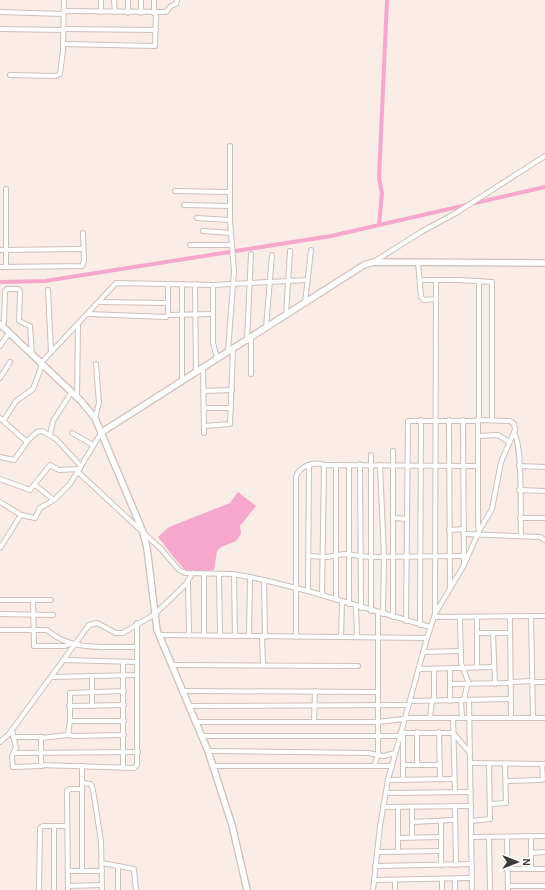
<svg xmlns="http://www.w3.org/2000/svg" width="545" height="890" viewBox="0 0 545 890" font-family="'Alegreya Sans',sans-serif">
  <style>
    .water { fill: #f6a8cc }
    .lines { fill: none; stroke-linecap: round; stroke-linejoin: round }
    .canal { stroke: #f6a8cc; stroke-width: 4 }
    .street-casing { stroke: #cdbfba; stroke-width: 6 }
    .secondary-casing { stroke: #cdbfba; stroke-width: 8 }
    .street { stroke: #fff; stroke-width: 4 }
    .secondary { stroke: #fff; stroke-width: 5.5 }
  </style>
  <rect width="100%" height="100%" fill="#faece7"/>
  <path class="water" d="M238 492 256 506 240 526 241 534 236 541 221 547 217 551 214 570C207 571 196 574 189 572 183 571 164 544 158 537L169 527 230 503Z"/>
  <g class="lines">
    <g class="canal">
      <path d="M379 225 382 193 379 178 387 0"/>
      <path d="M0 282 45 281 331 236 545 187"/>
    </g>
    <g class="street-casing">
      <g id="street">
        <path d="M114 0 115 12"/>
        <path d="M141 0V13"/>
        <path d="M64 11 166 12 171 6 176 4 177 0"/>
        <path d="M0 12 64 14"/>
        <path d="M101 12V0"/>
        <path d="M128 13V0"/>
        <path d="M154 13V0"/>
        <path d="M0 29 64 30"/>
        <path d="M64 29 156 30"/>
        <path d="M63 44 155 46 156 13"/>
        <path d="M10 75 55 76 60 74 63 50 64 0"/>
        <path d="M6 189V267"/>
        <path d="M175 191 230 192V220L234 271 228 352"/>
        <path d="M230 192V146"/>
        <path d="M184 205 230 206"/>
        <path d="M197 218 230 220"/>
        <path d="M203 231 231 233"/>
        <path d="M190 245H232"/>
        <path d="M0 250 83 249"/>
        <path d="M418 262 421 297 424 300 436 299"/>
        <path d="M372 263 421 232 456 213 545 156"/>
        <path d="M0 267 82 266 84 261 83 233"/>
        <path d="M420 280H459L492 282V419"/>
        <path d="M479 281V420"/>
        <path d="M182 284V380"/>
        <path d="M195 284 196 372"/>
        <path d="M213 285V343L217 358"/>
        <path d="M48 290 51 352"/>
        <path d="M100 302 168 303"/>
        <path d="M305 303 311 250"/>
        <path d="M89 314 166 317 168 314V284"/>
        <path d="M168 315 212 314"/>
        <path d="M286 315 290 251"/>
        <path d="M1 325 4 322 5 291 7 289H18L20 291 19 321 30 326 32 354"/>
        <path d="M266 328 272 255"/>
        <path d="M247 341 251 254"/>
        <path d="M0 346 9 333"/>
        <path d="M40 364 116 283 213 285 308 280"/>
        <path d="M203 367 204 433"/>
        <path d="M251 374V338"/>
        <path d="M0 378 10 362"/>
        <path d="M204 391 232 390"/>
        <path d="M77 397 78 325"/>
        <path d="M204 408H231"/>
        <path d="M0 418 27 442 14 460 0 457"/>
        <path d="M95 418 99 403 96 364"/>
        <path d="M4 420 16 401 33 389 42 365"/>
        <path d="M449 420 450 588"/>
        <path d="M463 420 464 565"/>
        <path d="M204 426 230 424 233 349"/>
        <path d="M72 433 93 445"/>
        <path d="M514 433C523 445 520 517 521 536"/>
        <path d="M50 435 53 421 71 393"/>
        <path d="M478 436 498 435 509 442"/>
        <path d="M27 441 37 432 42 431 56 439 81 466"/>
        <path d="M393 451V617"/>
        <path d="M371 455V611"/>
        <path d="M360 464 361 608"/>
        <path d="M336 465V600"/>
        <path d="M349 465V604"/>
        <path d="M380 465 384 556 383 614"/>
        <path d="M519 466 545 467"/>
        <path d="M78 472 161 549 179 570 186 573 234 574 264 580 308 591 430 627"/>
        <path d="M0 479 30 490 50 465 59 470 80 469"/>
        <path d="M35 485 54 500"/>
        <path d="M519 490 545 491"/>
        <path d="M0 502 21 515 35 518 40 508 54 500 70 484 101 433"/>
        <path d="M394 518 407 519"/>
        <path d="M520 518H545"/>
        <path d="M449 530 464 529"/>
        <path d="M464 534 540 537 545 540"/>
        <path d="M0 548 21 515"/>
        <path d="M309 556 327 557 344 554 369 557 463 556"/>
        <path d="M204 574V635"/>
        <path d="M219 574 220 636"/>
        <path d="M234 574 235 636"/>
        <path d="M264 580 265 637"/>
        <path d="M188 582 189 635"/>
        <path d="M308 591 309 465"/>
        <path d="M322 595 324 465 477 466"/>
        <path d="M0 600H51"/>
        <path d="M33 600 34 646H65L70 644"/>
        <path d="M356 606 357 637"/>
        <path d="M0 614 53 615"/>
        <path d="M435 614 436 280"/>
        <path d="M531 616 533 718"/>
        <path d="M434 617 545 616"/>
        <path d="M477 617V667"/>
        <path d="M510 617 511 718"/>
        <path d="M460 618 461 663 468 681 464 700"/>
        <path d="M406 621 408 421H478V524L479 531"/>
        <path d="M420 625 421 420"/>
        <path d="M0 630H47C71 652 106 646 137 647"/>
        <path d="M477 633H510"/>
        <path d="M493 633 495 684"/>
        <path d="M159 635 427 638"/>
        <path d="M249 636 250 577"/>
        <path d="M262 637 263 664"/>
        <path d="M296 637V477C299 466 314 461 324 465"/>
        <path d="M341 637 342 602"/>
        <path d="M423 652 461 651"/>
        <path d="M64 660 137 662"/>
        <path d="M123 662V767"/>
        <path d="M171 665 358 666"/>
        <path d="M450 668V701"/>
        <path d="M419 669 494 667"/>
        <path d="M434 669V701"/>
        <path d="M92 676V706"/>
        <path d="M51 677 137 675"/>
        <path d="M511 682 532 681"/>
        <path d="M533 682H545"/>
        <path d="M450 684 511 683"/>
        <path d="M182 691 378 692"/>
        <path d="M461 700 462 718"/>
        <path d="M469 700 472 890"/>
        <path d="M410 701 511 699"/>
        <path d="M69 706 124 705"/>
        <path d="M188 706 408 705"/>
        <path d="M405 718H545"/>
        <path d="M430 718 432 701"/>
        <path d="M453 718 455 792"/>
        <path d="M70 721V693L124 691"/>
        <path d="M124 721H70L68 735 41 738V765L134 768 137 765V623"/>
        <path d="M195 722H377L404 719"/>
        <path d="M314 722 315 691"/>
        <path d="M12 730 16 748 12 756 13 767 42 766"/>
        <path d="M417 732V765"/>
        <path d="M439 732 440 779"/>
        <path d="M400 733H453L470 753"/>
        <path d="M403 733V780"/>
        <path d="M69 735 73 736 124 735"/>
        <path d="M201 736H399"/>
        <path d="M13 737H42"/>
        <path d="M0 742 9 734 89 625 97 623 116 633H123L155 614 186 584 192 574"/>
        <path d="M208 751 368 753 384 756 395 753"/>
        <path d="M14 753 138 752"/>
        <path d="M471 763 545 764"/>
        <path d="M403 765H440"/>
        <path d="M213 766H391"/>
        <path d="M374 766 378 755V613"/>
        <path d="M388 780 454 779"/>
        <path d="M506 781 541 780 543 779 542 764"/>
        <path d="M82 783 91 784 93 790 101 841 102 890"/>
        <path d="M386 793 471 792"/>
        <path d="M490 804 506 803 505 765"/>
        <path d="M455 806 456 865"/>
        <path d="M383 807 471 806"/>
        <path d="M398 807V852"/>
        <path d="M412 807V837"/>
        <path d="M441 821V865"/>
        <path d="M471 821 490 819 489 764"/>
        <path d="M412 822 454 820"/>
        <path d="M471 837 545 836"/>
        <path d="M489 837 490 890"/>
        <path d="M507 837 508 890"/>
        <path d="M398 838 440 837"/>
        <path d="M377 852 441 851"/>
        <path d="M531 853 545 852"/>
        <path d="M102 863 134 869 136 890"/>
        <path d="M118 866V890"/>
        <path d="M375 866 472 864"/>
        <path d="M507 869H545"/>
        <path d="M531 869V837"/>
        <path d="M68 871H102"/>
        <path d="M82 871V766"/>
        <path d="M455 879V890"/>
        <path d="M374 880 472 878"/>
        <path d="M395 880V890"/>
        <path d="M68 886 102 885"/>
        <path d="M508 886H545"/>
        <path d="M39 890 40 828 43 826H67"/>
        <path d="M54 890V826"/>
        <path d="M68 890 67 791 70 789H82"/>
        <path d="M373 890 380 826 388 780 427 638 435 614 464 565 479 531 492 509 501 462 515 430 514 424 510 421 477 420"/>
        <path d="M442 890V879"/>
      </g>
    </g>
    <g class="secondary-casing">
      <g id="secondary">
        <path d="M0 324 81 401 95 418 143 532 147 548 157 630 208 751 232 825 247 890"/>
        <path d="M102 432 364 265 374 262 545 263"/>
      </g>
    </g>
    <use href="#street" class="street"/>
    <use href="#secondary" class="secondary"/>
  </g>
  <g transform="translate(517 862) rotate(90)" stroke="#ffffff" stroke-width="3" paint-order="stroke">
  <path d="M0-3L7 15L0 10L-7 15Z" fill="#3f3a38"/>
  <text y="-6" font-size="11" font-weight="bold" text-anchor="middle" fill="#3f3a38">N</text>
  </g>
</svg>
